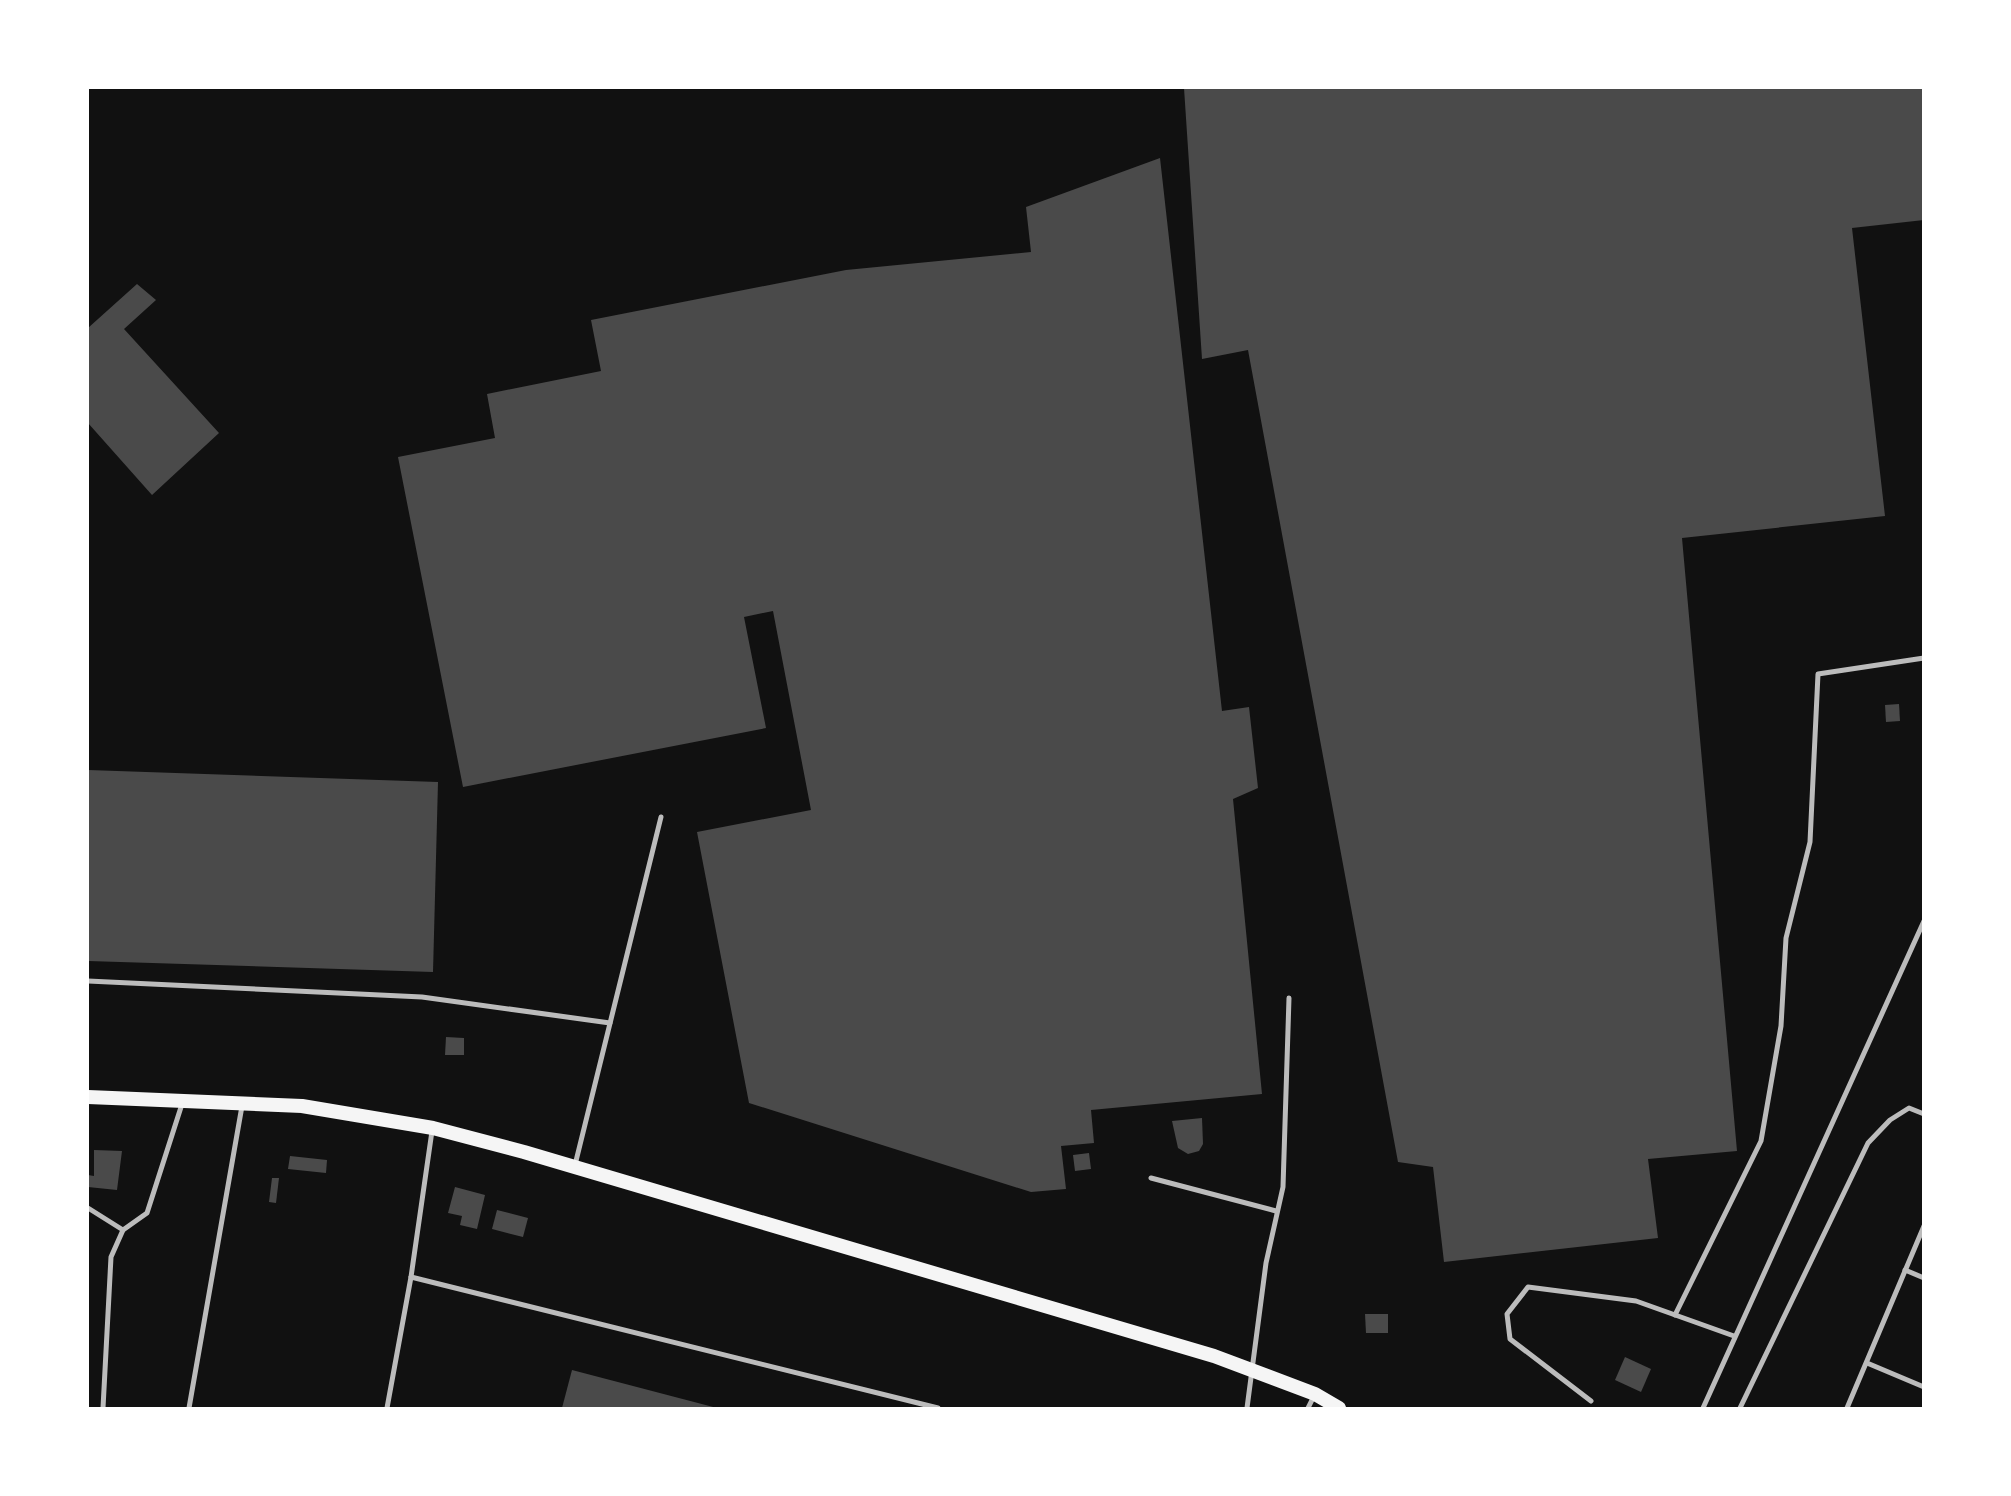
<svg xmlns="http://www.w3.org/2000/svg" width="2011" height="1496" viewBox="0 0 2011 1496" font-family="Signika,sans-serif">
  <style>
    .building { fill: #4a4a4a }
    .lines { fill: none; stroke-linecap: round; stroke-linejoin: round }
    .service { stroke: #bcbcbc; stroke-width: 5 }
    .secondary { stroke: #f5f5f5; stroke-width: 14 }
  </style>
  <rect width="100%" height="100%" fill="#111"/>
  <g class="building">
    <path d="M1184 88H1924V220L1852 228 1885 516 1682 538 1737 1151 1648 1159 1658 1238 1444 1262 1433 1167 1398 1162 1248 350 1202 359Z"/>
    <path d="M1160 158 1222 711 1249 707 1258 788 1233 799 1262 1094 1091 1110 1094 1143 1061 1146 1066 1189 1031 1192 749 1103 697 832 811 810 773 611 744 617 766 728 463 787 398 457 495 438 487 394 601 371 591 320 846 270 1031 252 1026 207Z"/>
    <path d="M137 284 156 300 124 329 219 433 152 495 88 423V328Z"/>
    <path d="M1899 704 1900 721 1886 722 1885 705Z"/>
    <path d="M88 770 438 782 433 972 88 961Z"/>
    <path d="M446 1037 464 1038V1055H445Z"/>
    <path d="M1202 1118 1203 1144 1199 1151 1188 1154 1178 1148 1172 1121Z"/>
    <path d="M94 1150 122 1151 117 1190 88 1187V1175L94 1176Z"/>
    <path d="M1089 1153 1091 1169 1075 1171 1073 1155Z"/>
    <path d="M290 1156 327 1160 326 1173 288 1169Z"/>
    <path d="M272 1178H279L276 1203 269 1202Z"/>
    <path d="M455 1187 485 1195 477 1229 460 1225 462 1216 448 1213Z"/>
    <path d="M497 1210 528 1218 523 1237 492 1229Z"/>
    <path d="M1365 1314H1388V1333H1366Z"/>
    <path d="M1625 1357 1651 1369 1641 1392 1615 1380Z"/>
    <path d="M572 1370 717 1408H562Z"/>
  </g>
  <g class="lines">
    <g class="service">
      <path d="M88 981 422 997 610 1023"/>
      <path d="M575 1165 661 817"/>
      <path d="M1151 1178 1276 1211"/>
      <path d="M88 1208 123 1230"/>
      <path d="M1905 1270 1924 1278"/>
      <path d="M411 1277 938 1408"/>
      <path d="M1675 1315 1761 1141 1781 1026 1786 938 1810 842 1818 674 1924 658"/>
      <path d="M1867 1363 1924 1387"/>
      <path d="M1591 1401 1510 1339 1507 1314 1528 1287 1636 1301 1734 1336"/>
      <path d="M103 1408 111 1257 123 1230 147 1213 182 1104"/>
      <path d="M189 1408 242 1106"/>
      <path d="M387 1408 411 1277 432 1131"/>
      <path d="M1247 1408 1266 1263 1283 1187 1289 998"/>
      <path d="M1308 1408 1315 1394"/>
      <path d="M1703 1408 1924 921"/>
      <path d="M1740 1408 1868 1143 1890 1120 1909 1108 1924 1114"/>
      <path d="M1847 1408 1924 1226"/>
    </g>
    <path class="secondary" d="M88 1097 302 1106 433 1128 524 1152 1214 1356 1315 1394 1339 1408"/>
  </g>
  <rect width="2011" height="1496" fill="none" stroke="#ffffff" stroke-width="178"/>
</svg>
